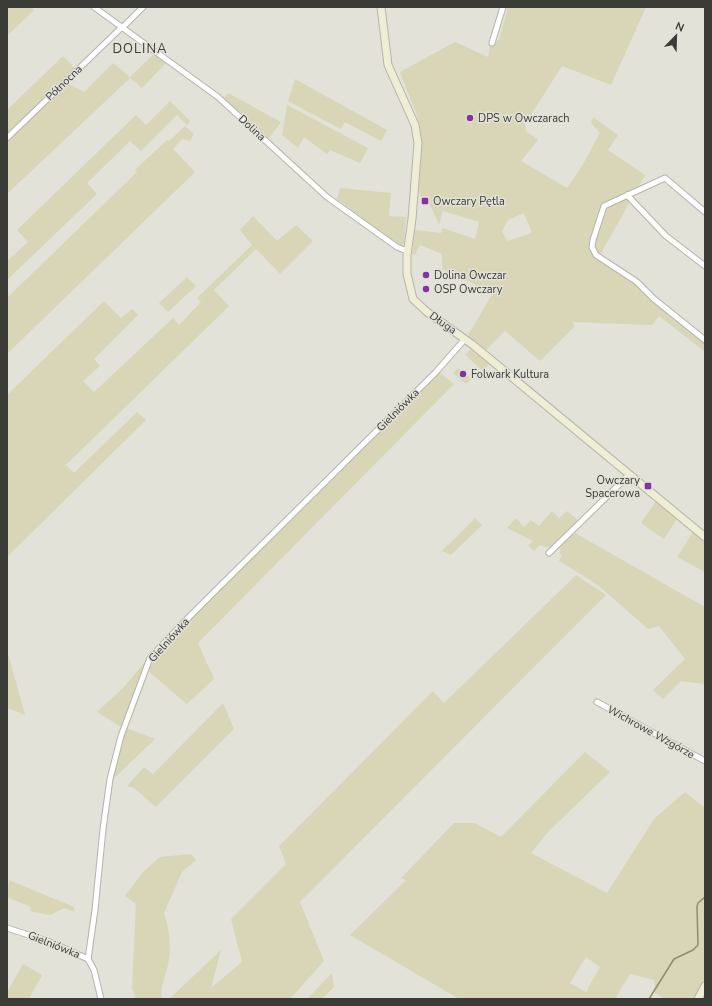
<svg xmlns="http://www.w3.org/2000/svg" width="712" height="1006" viewBox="0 0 712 1006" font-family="'Nunito Sans',sans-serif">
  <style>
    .green { fill: #d8d6b6; fill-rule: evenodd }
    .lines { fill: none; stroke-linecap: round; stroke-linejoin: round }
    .stream { stroke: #8f8d6b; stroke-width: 1.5 }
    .street-casing { stroke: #b4b3ab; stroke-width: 7 }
    .secondary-casing { stroke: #b4b3ab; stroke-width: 9 }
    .street { stroke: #fff; stroke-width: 5 }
    .secondary { stroke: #efedd3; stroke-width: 7 }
    .poi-dot { fill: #8233a3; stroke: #e2e2d9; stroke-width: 1.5 }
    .labels { text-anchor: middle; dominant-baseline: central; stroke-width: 3; stroke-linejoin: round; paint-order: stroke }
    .street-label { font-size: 11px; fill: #3b3b37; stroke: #e2e2d9 }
    .poi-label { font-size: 11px; fill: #3b3b37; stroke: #e2e2d9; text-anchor: start }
    .quarter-label { font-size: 13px; letter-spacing: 1px; fill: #3b3b37; stroke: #e2e2d9 }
  </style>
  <rect width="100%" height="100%" fill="#e2e2d9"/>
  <g class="green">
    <path d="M7 7H31L34 10 7 36Z"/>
    <path d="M508 7H646L611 85 562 66 525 124 526 131 538 140 521 161 567 188 582 166 600 133 591 123 593 117 618 135 608 150 645 175 600 255 705 339V352L659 316 652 325 572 322 575 326 540 361 505 331 486 350 468 335 493 293 442 269V254L420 245 415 255 412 254 415 230 441 233 443 228 475 239 479 222 443 211 439 224 426 197 421 199C416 179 423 159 422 140 421 117 407 94 400 72L455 42 488 57 490 45 499 40ZM524 213 532 233 507 241 502 231 508 220Z"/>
    <path d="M154 54 166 63 142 88 130 78 7 194V110L63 56 79 73 68 83 84 92 113 63 130 77Z"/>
    <path d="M295 79 387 130 381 141 345 122 341 129 288 101Z"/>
    <path d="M228 93 281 122 269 138 224 98Z"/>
    <path d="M170 101 190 121 187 125 177 115 141 151 130 141 87 183 97 194 7 280V261L28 242 17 230 136 115 146 125Z"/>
    <path d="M287 105 368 148 360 163 330 150 327 154 304 137 298 148 282 135Z"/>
    <path d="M185 126 194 134 190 141 182 139 173 149 195 172 7 354V298L137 172 135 170 167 140 169 141Z"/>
    <path d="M340 188 391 193 389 216 406 217 404 243 400 246 337 199Z"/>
    <path d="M253 216 277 241 296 225 313 241 280 274 256 249 214 290 229 306 66 465 74 473 137 412 146 420 7 557V395L104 301 121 318 132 309 138 315 94 359 100 366 83 381 94 392 173 318 179 325 201 302 197 298 252 245 240 230Z"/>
    <path d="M187 277 196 286 168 312 159 303Z"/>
    <path d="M471 349 489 364 483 371 465 355Z"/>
    <path d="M458 368 471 379 466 384 453 373Z"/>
    <path d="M439 372 454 384 198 643 214 679 187 704 148 671 152 660 188 620Z"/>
    <path d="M656 501 677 519 664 539 641 523Z"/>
    <path d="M552 511 559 518 567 511 579 521 551 548 540 545 534 551 528 546 533 541 507 528 516 518 524 527 531 520 539 526Z"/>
    <path d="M475 518 482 525 451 555 442 551Z"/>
    <path d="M693 532 705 543V572L677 557Z"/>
    <path d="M575 533 705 607V686L703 684 681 681 663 699 653 690 685 659 659 626 648 629 598 585 559 561 562 556 559 553 561 549 557 546Z"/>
    <path d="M576 575 606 595 300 902 324 961 290 999H169L221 950 211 988 242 962 231 919 286 864 279 846 433 691 444 703Z"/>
    <path d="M7 650 25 715 7 708Z"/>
    <path d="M145 662 123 728 97 712 123 688Z"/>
    <path d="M223 703 234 729 156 807 134 788 127 786 144 767 153 774Z"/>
    <path d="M126 728 155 739 112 780Z"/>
    <path d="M585 752 610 772 548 832 531 853 607 893 654 819 685 792 705 808V981L695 999H665L655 993 654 980 630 974 615 999H459L350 935 406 880 401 878 454 823H474L501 837ZM586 957 600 967 586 992 570 983Z"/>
    <path d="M191 854 196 860 182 872 164 913C170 930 172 950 167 969 164 980 160 987 162 999H136L132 988 136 904 125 896 143 872 160 857Z"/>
    <path d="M9 880 74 907 75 912 64 908 50 915 30 911 31 907 7 897Z"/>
    <path d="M23 964 42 975 29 999H7V992Z"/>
    <path d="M332 973 334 987 322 999H307Z"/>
  </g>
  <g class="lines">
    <path class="stream" d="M649 999 674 959 693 950 698 945 697 907 698 903 705 897"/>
    <g class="street-casing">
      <g id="street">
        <path d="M94 7 218 97 327 197 397 247 407 251"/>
        <path d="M122 28 143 7"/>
        <path d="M492 43 503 7"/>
        <path d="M7 138 122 27"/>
        <path d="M627 195 666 236 705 266"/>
        <path d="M705 212 665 178 604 206 593 240 592 247 596 255 637 282 654 299 705 340"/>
        <path d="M549 553 630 474"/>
        <path d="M597 702 705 761"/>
        <path d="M7 928 50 942 88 959"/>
        <path d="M88 959 95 910 103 829 110 779 121 736 150 658 191 615 435 373 465 339"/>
        <path d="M88 959 94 970 101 999"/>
      </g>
    </g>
    <g class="secondary-casing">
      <g id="secondary">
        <path d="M381 7 388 65 415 125 418 143 412 219 407 255V274L413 299 427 312 473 345 705 537"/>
        <path d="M698 999 705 986"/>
      </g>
    </g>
    <use href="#street" class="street"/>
    <use href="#secondary" class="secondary"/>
  </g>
  <g class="poi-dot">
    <circle cx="470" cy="118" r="4"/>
    <rect x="421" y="197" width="8" height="8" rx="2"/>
    <circle cx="426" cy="275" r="4"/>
    <circle cx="426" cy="289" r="4"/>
    <circle cx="463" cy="374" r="4"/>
    <rect x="644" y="482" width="8" height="8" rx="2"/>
  </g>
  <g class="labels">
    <g class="street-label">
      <text transform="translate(64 83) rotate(-44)">Północna</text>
      <text transform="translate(252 128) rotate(43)">Dolina</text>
      <text transform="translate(443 323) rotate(35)">Długa</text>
      <text transform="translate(398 410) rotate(-45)">Gielniówka</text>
      <text transform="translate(169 640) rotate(-48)">Gielniówka</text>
      <text transform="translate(651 732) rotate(29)">Wichrowe Wzgórze</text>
      <text transform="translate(54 945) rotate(22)">Gielniówka</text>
    </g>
    <g class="poi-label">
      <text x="478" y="118">DPS w Owczarach</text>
      <text x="433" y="201">Owczary Pętla</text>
      <text x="434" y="275">Dolina Owczar</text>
      <text x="434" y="289">OSP Owczary</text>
      <text x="471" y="374">Folwark Kultura</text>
      <text x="640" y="480" text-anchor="end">Owczary<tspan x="640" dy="13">Spacerowa</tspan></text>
    </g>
    <g class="quarter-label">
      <text x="140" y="49">DOLINA</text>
    </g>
  </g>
  <rect width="712" height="1006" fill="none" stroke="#3b3b37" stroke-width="16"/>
  <g transform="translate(676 36) rotate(23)" stroke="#e2e2d9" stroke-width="3" paint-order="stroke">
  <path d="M0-3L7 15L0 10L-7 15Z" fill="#3b3b37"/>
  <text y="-6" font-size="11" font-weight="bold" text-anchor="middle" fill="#3b3b37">N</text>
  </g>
</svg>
